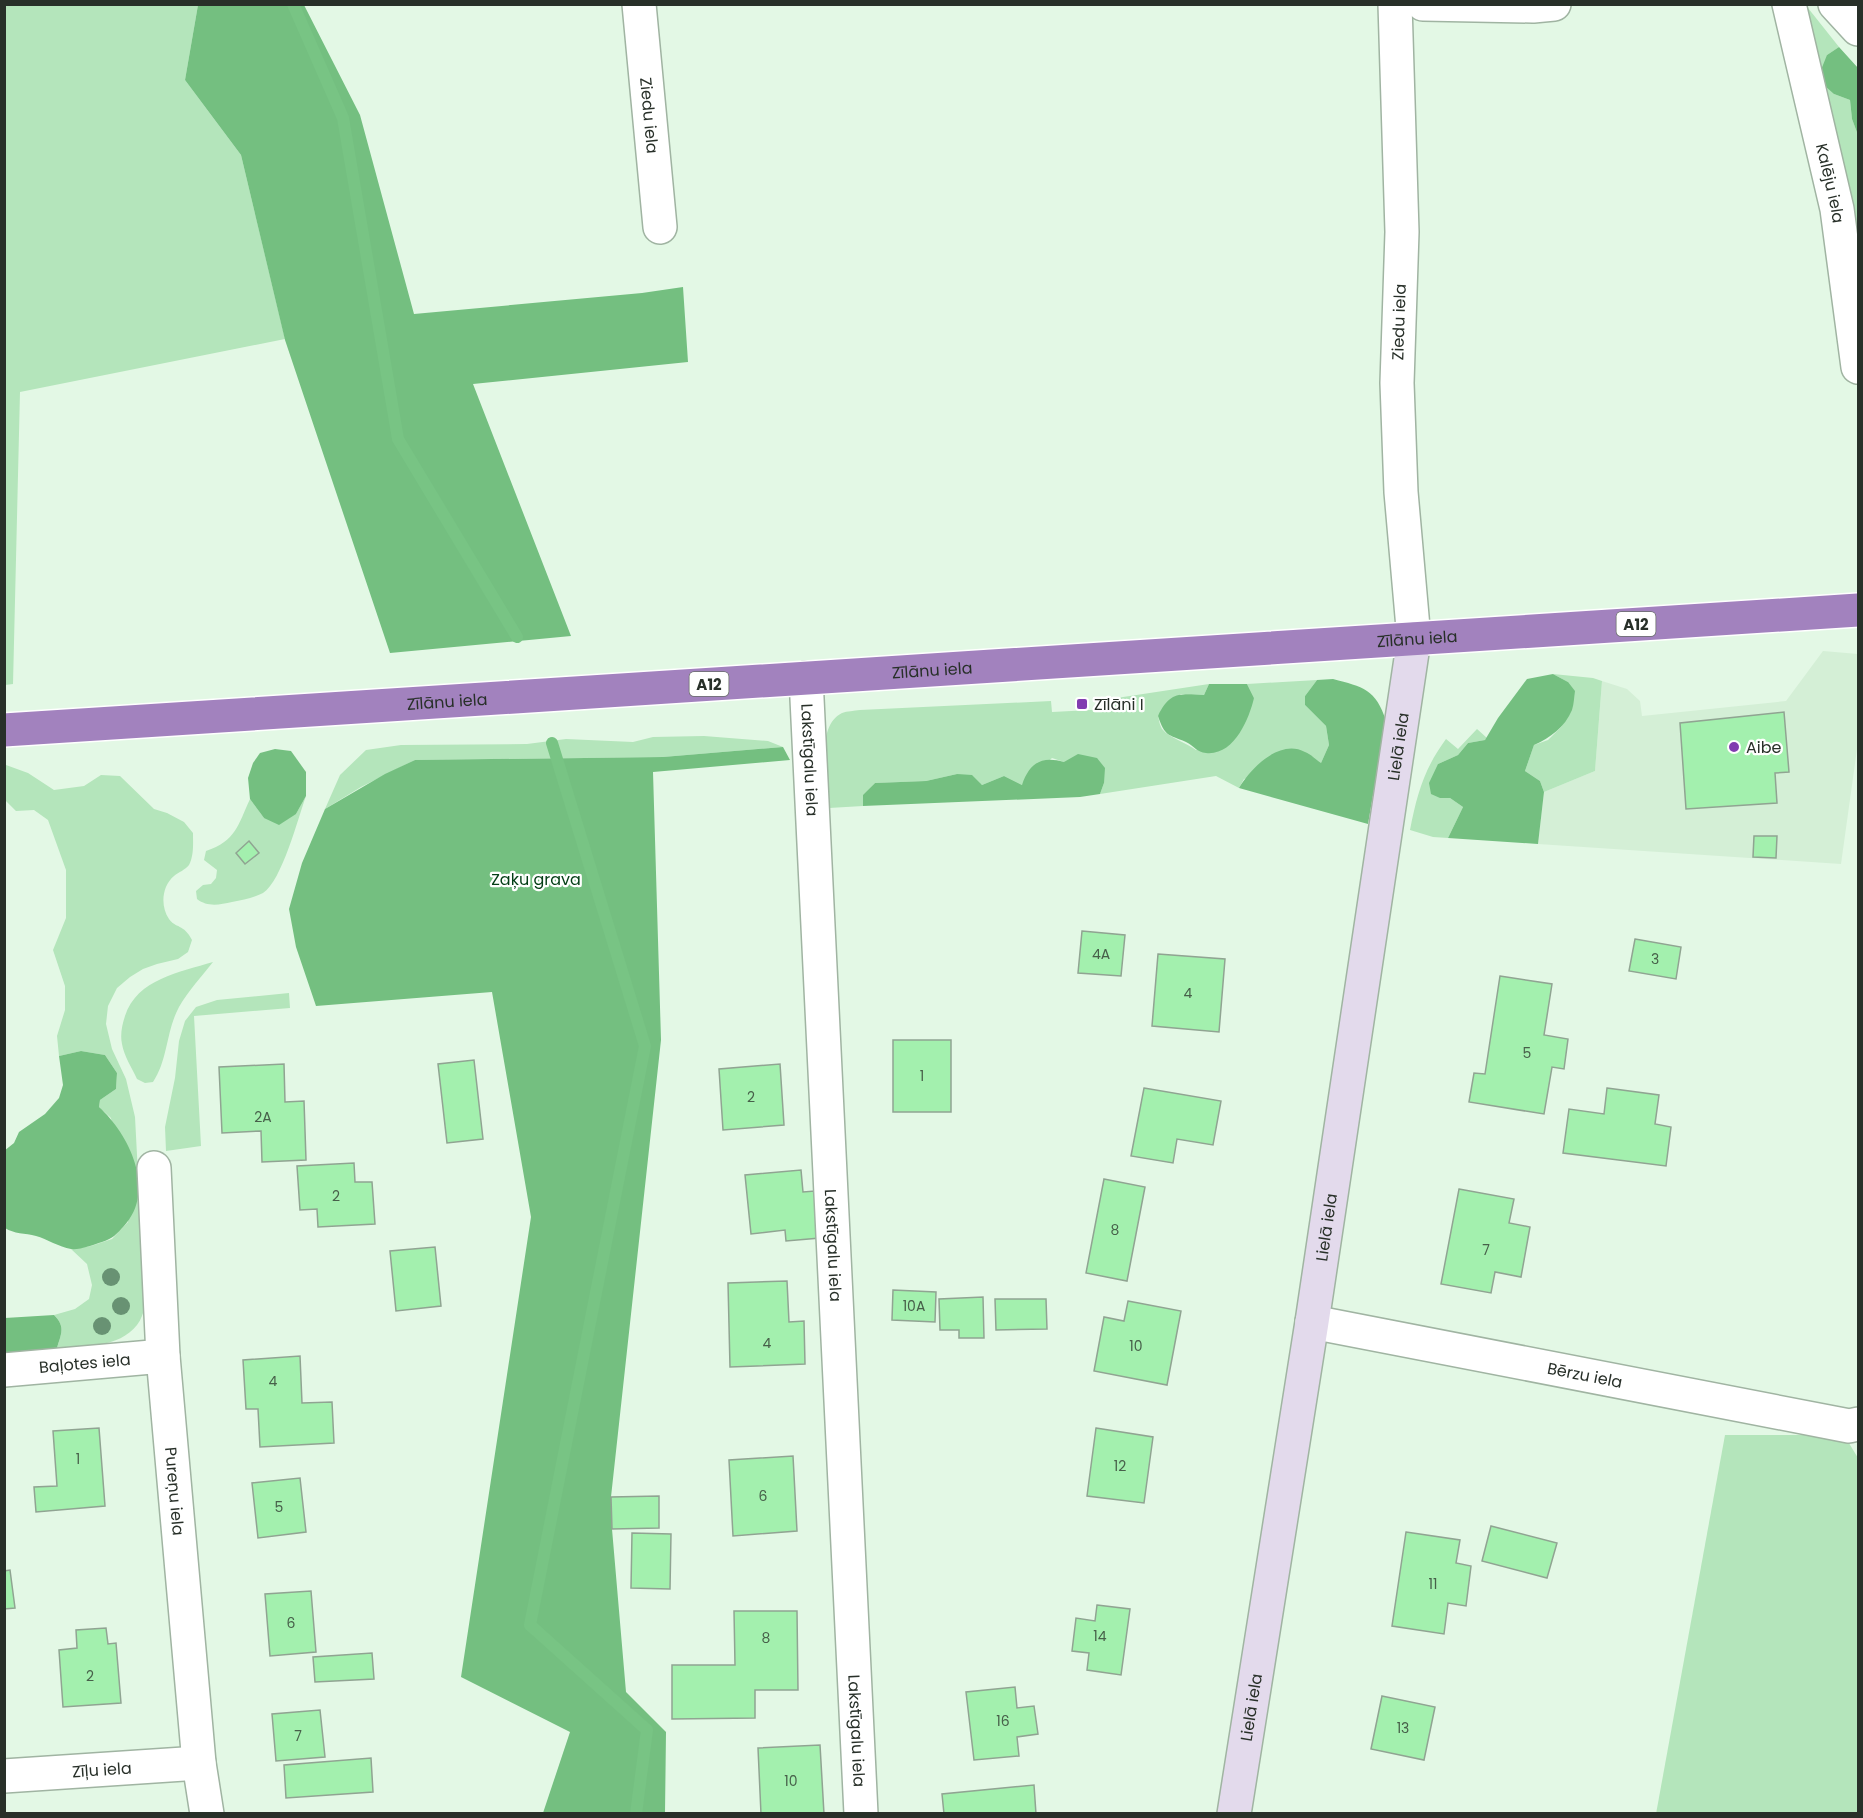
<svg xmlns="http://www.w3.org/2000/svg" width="1863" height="1818" viewBox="0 0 1863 1818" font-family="Poppins,sans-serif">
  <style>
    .built { fill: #d4efd6 }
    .green { fill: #b4e5bb }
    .forest { fill: #74bf80 }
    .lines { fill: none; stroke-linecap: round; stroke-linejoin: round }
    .stream { stroke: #78c484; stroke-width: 12 }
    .building { fill: #a3f0ae; stroke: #90a492; stroke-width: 1.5 }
    .street-casing { stroke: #a0b4a2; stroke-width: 36 }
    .secondary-casing { stroke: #a0b4a2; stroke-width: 36 }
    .highway-casing { stroke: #fff; stroke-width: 36 }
    .street { stroke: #fff; stroke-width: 33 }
    .secondary { stroke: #e3daec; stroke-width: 33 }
    .highway { stroke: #a282be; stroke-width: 33 }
    .tree { fill: #689273 }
    .poi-dot { fill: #813cb0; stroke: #fff; stroke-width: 2 }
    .labels { text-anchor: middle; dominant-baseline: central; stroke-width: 4.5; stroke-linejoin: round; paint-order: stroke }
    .number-label { font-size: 14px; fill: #47604a }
    .shield { fill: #fff; stroke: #686e69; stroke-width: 1.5 }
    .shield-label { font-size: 15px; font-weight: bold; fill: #283029 }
    .street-label { font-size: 16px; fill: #283029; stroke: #fff }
    .poi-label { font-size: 16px; fill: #283029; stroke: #fff; text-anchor: start }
    .park-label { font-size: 16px; fill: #033e15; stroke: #fff }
  </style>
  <rect width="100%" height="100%" fill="#e3f8e5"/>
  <path class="built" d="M1823 651 1858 654V742L1841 864 1538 844 1544 792 1595 771 1602 681 1627 689 1640 701 1642 716 1786 701Z"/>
  <g class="green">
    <path d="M5 5H198L185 80 241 155 285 339 20 392 13 684 5 685Z"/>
    <path d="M1800 5 1808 8 1839 47 1827 55 1834 94 1850 100 1852 119 1858 135V282Z"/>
    <path d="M1553 674 1593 678 1602 681 1595 771 1544 792 1540 781 1525 771 1534 745 1548 740 1562 726 1568 682Z"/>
    <path d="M1317 680 1305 696V705L1326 726 1329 745 1321 763 1244 779 1239 788 1216 776 1100 794 1104 783 1064 762 1052 758 1022 785 1004 776 982 785 957 774 926 781 875 783 864 795 863 806 829 808C827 783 814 727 842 713 847 711 854 711 860 710L1051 701 1052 712 1110 709V699L1209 684 1204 695 1181 694 1158 716C1159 720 1160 727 1163 730 1168 737 1187 743 1196 750L1254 698 1247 684Z"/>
    <path d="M1477 729 1487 738 1485 740 1468 743 1458 755 1438 764 1440 798H1450L1463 807 1448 838 1433 837 1410 830C1417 794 1424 769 1446 739L1458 749Z"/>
    <path d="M704 736 768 741 783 747 663 757 415 760 361 787 325 809 340 775 366 750 401 745 527 744 566 739 633 742 653 737Z"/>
    <path d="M6 765 28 773 54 790 84 786 101 775 120 776 154 809 167 813 184 822 193 833C193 844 194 855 189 865 185 870 179 872 174 876 162 886 160 906 169 919 175 928 184 924 192 940L188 952 178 959 157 964 143 969 130 977 117 988 108 1006 106 1024 112 1049 126 1079 135 1117 145 1307C143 1313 141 1320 137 1325 119 1348 83 1347 57 1348 61 1334 66 1327 54 1315L75 1309 89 1299 92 1285 87 1264 71 1249 91 1246 112 1239 128 1222 111 1118 99 1107 100 1100 116 1089 117 1073 105 1055 81 1051 59 1056 57 1036 65 1010V986L53 950 66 918V870L48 820 34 810 16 811 5 800 4 766Z"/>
    <path d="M306 796C298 818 282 881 263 893 253 898 243 900 232 902 219 905 207 907 197 899L196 891 203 885 211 884 216 878 217 870 204 860 206 851C236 841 238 825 250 799L264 818 296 814Z"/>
    <path d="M213 962C202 976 188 991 179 1007 166 1031 168 1060 153 1082L145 1083 137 1079C132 1068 124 1056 122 1044 120 1035 122 1025 125 1016 137 979 180 972 213 962Z"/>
    <path d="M289 993 290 1008 194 1016 201 1146 166 1151 165 1127 175 1078 179 1041 185 1021 196 1007 217 1000Z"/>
    <path d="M1725 1435H1844L1858 1458V1813L1656 1814Z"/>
  </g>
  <g class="forest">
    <path d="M198 5H304L360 115 414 314 642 293 683 287 688 362 473 384 571 636 390 653 285 340 241 155 185 80Z"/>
    <path d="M1839 47 1858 68V135L1852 119 1850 100 1834 94 1825 86 1821 70 1827 55Z"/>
    <path d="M1553 674 1568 682 1575 691C1574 697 1574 704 1572 710 1565 727 1550 738 1534 745L1525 771 1540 781 1544 792 1538 844 1448 838 1463 807 1450 798H1440L1431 794 1429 783 1438 764 1458 755 1468 743 1485 740 1498 718 1527 679Z"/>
    <path d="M1333 679C1363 687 1376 689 1386 721L1368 824 1239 788C1251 768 1280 738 1305 752 1311 754 1316 760 1321 763L1329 745 1326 726 1305 705V696L1317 680Z"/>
    <path d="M1209 684H1247L1254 698C1249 719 1234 756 1206 753 1197 752 1194 746 1186 742 1168 734 1165 737 1158 716 1170 691 1180 694 1204 695Z"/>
    <path d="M783 747 790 760 653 772 661 1040 611 1497 612 1529 626 1692 666 1732 665 1813H543L570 1732 461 1677 531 1217 492 992 316 1006 296 947 289 909 302 863 325 809 385 774 415 760 663 757Z"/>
    <path d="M275 749 291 751 306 772V796L296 814 279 825 264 818 250 799 248 778 253 763 260 753Z"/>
    <path d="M1078 754 1097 758 1105 768 1104 783 1100 794 1080 797 863 806V795L875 783 926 781 957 774 972 775 982 785 1004 776 1022 785C1029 764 1041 755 1064 762Z"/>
    <path d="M81 1051 105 1055 117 1073 116 1089 100 1100 99 1107C129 1134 157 1191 124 1226 117 1234 112 1239 102 1242 93 1245 80 1250 71 1249 59 1247 47 1239 36 1236 25 1233 14 1234 5 1228L4 1151 14 1143 19 1132 45 1114 59 1098 63 1085 59 1056Z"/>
    <path d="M54 1315C66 1327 61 1334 57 1348L5 1353V1318Z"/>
  </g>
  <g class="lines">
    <g class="stream">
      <path d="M293 4 343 118 398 439 517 637"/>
      <path d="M552 743 645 1046 530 1625 647 1730 636 1814"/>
    </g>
  </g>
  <g class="building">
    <path d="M1784 712 1789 772 1775 773 1777 803 1686 809 1680 723Z"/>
    <path d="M1754 836H1777L1776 858 1753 857Z"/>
    <path d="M249 841 259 853 245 864 236 853Z"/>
    <path d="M1082 931 1125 935 1121 976 1078 973Z"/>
    <path d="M1635 939 1681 947 1676 979 1629 971Z"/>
    <path d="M1158 954 1225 959 1219 1032 1152 1026Z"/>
    <path d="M1500 976 1552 984 1544 1035 1568 1039 1564 1069 1552 1067 1544 1114 1469 1102 1474 1073 1485 1074Z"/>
    <rect x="893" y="1040" width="58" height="72"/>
    <path d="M474 1060 483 1139 447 1143 438 1064Z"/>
    <path d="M284 1064 285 1102 304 1101 306 1160 262 1162 261 1131 222 1133 219 1067Z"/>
    <path d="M780 1064 784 1125 723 1130 719 1069Z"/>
    <path d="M1144 1088 1221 1101 1213 1145 1177 1139 1173 1163 1131 1156Z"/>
    <path d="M1607 1088 1659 1095 1655 1124 1671 1127 1666 1166 1563 1153 1569 1109 1604 1114Z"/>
    <path d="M354 1163 355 1182H372L375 1224 318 1227 317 1209 300 1210 297 1166Z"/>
    <path d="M801 1170 803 1192 815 1191 820 1238 786 1241 785 1230 751 1234 745 1175Z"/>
    <path d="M1104 1179 1145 1187 1127 1281 1086 1273Z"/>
    <path d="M1459 1189 1514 1199 1509 1223 1530 1227 1521 1277 1495 1272 1491 1293 1441 1284Z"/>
    <path d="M435 1247 441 1306 396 1311 390 1251Z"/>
    <path d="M787 1281 789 1322 804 1321 805 1364 730 1367 728 1283Z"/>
    <path d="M893 1290 936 1292 935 1322 892 1320Z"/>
    <path d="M983 1297 984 1338H959V1330H940L939 1299Z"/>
    <path d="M995 1299H1046L1047 1329 996 1330Z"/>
    <path d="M1128 1301 1181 1311 1167 1385 1094 1371 1104 1317 1124 1321Z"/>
    <path d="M300 1356 302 1403 332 1402 334 1443 260 1447 258 1409H246L243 1360Z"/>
    <path d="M99 1428 105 1506 36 1512 34 1487 57 1486 53 1431Z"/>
    <path d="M1096 1428 1153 1437 1144 1503 1087 1496Z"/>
    <path d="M793 1456 797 1531 733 1536 729 1460Z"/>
    <path d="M300 1478 306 1532 258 1538 252 1483Z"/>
    <path d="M659 1496V1528L612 1529 611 1497Z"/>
    <path d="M1491 1526 1557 1543 1547 1578 1482 1561Z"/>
    <path d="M1406 1532 1460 1540 1456 1563 1471 1566 1466 1606 1448 1603 1444 1634 1392 1626Z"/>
    <path d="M632 1533 671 1534 670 1589 631 1588Z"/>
    <path d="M10 1570 15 1608 4 1609V1571Z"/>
    <path d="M311 1591 316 1652 270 1656 265 1594Z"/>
    <path d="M1097 1605 1130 1609 1121 1675 1087 1670 1089 1653 1072 1651 1076 1618 1095 1621Z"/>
    <path d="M734 1611H797L798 1690H755V1718L672 1719V1665H735Z"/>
    <path d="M106 1628 108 1644 116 1643 121 1703 63 1707 59 1650 77 1648 76 1630Z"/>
    <path d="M372 1653 374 1679 315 1682 313 1657Z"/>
    <path d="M1015 1687 1017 1708 1034 1706 1038 1734 1017 1737 1019 1756 974 1760 966 1692Z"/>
    <path d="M1382 1696 1435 1707 1424 1760 1371 1749Z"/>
    <path d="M320 1710 325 1757 276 1761 272 1714Z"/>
    <path d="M820 1745 824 1814H761L758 1748Z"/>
    <path d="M371 1758 373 1792 286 1798 284 1765Z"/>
    <path d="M1034 1785 1036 1814H944L942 1794Z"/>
  </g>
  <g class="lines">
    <g class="street-casing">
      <g id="street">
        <path id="s1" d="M639 4 660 227"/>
        <path d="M1395 4 1402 232 1397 383 1401 492 1414 639"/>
        <path d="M1423 4 1533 6 1554 4"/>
        <path id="s2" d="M1789 4 1837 209 1858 367"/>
        <path d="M1835 4 1858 29"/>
        <path id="s3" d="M806 678 861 1814"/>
        <path id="s4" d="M154 1168 163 1356 199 1763 207 1814"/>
        <path id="s5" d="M1312 1322 1849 1426 1858 1424"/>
        <path id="s6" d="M4 1370 163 1356"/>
        <path id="s7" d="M4 1776 199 1763"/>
      </g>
    </g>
    <g class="secondary-casing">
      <g id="secondary">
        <path id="s8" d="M1234 1814 1312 1322 1414 639"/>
      </g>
    </g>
    <g class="highway-casing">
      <g id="highway">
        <path id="s9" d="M4 730 1858 610"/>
      </g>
    </g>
    <use href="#street" class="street"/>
    <use href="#secondary" class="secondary"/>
    <use href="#highway" class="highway"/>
  </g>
  <g class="tree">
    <circle cx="111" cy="1277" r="9"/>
    <circle cx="121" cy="1306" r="9"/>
    <circle cx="102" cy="1326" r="9"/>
  </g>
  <g class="poi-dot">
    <rect x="1076" y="698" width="12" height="12" rx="3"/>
    <circle cx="1734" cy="747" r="6"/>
  </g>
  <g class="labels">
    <g class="number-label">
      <text x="1101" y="954">4A</text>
      <text x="1655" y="959">3</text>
      <text x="1188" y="993">4</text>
      <text x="1527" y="1053">5</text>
      <text x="922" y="1076">1</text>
      <text x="751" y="1097">2</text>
      <text x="263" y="1117">2A</text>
      <text x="336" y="1196">2</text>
      <text x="1115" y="1230">8</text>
      <text x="1486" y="1250">7</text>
      <text x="914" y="1306">10A</text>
      <text x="767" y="1343">4</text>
      <text x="1136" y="1346">10</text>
      <text x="273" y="1381">4</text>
      <text x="78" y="1459">1</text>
      <text x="1120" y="1466">12</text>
      <text x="763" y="1496">6</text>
      <text x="279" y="1507">5</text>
      <text x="1433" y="1584">11</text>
      <text x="291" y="1623">6</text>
      <text x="1100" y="1636">14</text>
      <text x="766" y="1638">8</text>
      <text x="90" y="1676">2</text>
      <text x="1003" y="1721">16</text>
      <text x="1403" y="1728">13</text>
      <text x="298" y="1736">7</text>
      <text x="791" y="1781">10</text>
    </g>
    <g class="shield">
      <rect x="1616.5" y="612" width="39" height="24" rx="4.5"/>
      <rect x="689.5" y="672" width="39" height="24" rx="4.5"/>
    </g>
    <g class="shield-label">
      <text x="1636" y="624">A12</text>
      <text x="709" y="684">A12</text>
    </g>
    <g class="street-label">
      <text stroke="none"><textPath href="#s1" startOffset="112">Ziedu iela</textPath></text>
      <text stroke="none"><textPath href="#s2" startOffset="184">Kalēju iela</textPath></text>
      <text transform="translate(1399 322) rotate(-88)">Ziedu iela</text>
      <text stroke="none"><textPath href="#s9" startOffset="1416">Zīlānu iela</textPath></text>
      <text stroke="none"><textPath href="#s9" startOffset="930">Zīlānu iela</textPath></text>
      <text stroke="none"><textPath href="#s9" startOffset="444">Zīlānu iela</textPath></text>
      <text stroke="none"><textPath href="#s8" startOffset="1080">Lielā iela</textPath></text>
      <text stroke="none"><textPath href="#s3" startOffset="82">Lakstīgalu iela</textPath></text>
      <text stroke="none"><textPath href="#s8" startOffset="594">Lielā iela</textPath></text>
      <text stroke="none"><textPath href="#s3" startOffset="568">Lakstīgalu iela</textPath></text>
      <text stroke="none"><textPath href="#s6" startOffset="81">Baļotes iela</textPath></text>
      <text stroke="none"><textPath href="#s5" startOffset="278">Bērzu iela</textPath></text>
      <text stroke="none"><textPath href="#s4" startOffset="324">Pureņu iela</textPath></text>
      <text stroke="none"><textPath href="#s8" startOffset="108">Lielā iela</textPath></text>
      <text stroke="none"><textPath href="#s3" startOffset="1054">Lakstīgalu iela</textPath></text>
      <text stroke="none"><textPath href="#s7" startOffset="98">Zīļu iela</textPath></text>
    </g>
    <g class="poi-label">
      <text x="1094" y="704">Zīlāni I</text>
      <text x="1746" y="747">Aibe</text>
    </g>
    <g class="park-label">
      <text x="536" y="879">Zaķu grava</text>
    </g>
  </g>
  <rect width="1863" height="1818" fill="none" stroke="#283029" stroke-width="12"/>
</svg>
